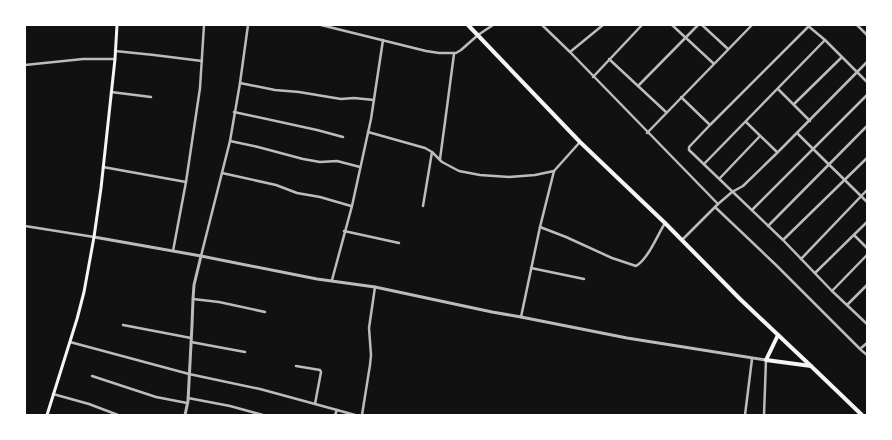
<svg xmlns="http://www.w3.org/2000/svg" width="892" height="440" viewBox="0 0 892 440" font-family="Overpass,sans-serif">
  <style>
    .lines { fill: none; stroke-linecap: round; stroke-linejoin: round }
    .minor { stroke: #bcbcbc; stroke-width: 2.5 }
    .tertiary { stroke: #bcbcbc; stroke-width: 3 }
    .secondary { stroke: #f5f5f5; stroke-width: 3 }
    .primary { stroke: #f5f5f5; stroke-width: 4 }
  </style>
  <rect width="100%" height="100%" fill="#111"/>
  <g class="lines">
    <g class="minor">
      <path d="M321 25 426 51 439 53H456L461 50 478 35 493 25"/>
      <path d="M542 25 570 52 718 204"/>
      <path d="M672 25 713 63"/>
      <path d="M702 25 728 49"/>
      <path d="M807 25 825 40 867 82"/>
      <path d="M857 25 867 35"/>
      <path d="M809 26 710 125 689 147V150L783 240 832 291 867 324"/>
      <path d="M115 51 154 55 202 61"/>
      <path d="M570 52 603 25"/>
      <path d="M609 59 666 112"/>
      <path d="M25 65 83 59H115"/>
      <path d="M593 77 642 25"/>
      <path d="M240 83 275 90 299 92 341 99 354 98 374 100"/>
      <path d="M638 86 698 25"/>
      <path d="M778 89 810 121"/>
      <path d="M111 92 151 97"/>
      <path d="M681 97 710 125"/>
      <path d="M794 104 842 57"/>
      <path d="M234 112 317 130 343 137"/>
      <path d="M746 122 777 152"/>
      <path d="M368 132 425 148 432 152 442 162 459 171 480 175 509 177 535 175 554 171"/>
      <path d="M647 133 752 25"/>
      <path d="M797 133C820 156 844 179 867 202"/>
      <path d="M230 141 258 147 303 159 320 162 337 161 360 167"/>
      <path d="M440 159 445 122 454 54"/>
      <path d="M704 164 825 40"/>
      <path d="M103 167 186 182"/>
      <path d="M222 173 276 185 297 193 320 197 351 206"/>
      <path d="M720 178 760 136"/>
      <path d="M423 206 432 152"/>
      <path d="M715 207 776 265 860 349 867 343"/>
      <path d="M752 210 867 95"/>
      <path d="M25 226 94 237"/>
      <path d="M768 226 867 126"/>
      <path d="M540 227 566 237 612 258 636 266C648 259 657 236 665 223"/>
      <path d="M344 231 399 243"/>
      <path d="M854 235 867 248"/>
      <path d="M682 240 718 204 732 192 743 186 777 153 867 62"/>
      <path d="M783 240 867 158"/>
      <path d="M173 251 186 182 200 88 204 25"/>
      <path d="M201 256 230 141 240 83 248 25"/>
      <path d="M801 259 867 190"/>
      <path d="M531 268 584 279"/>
      <path d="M815 273 867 222"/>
      <path d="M332 280 352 206 371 119 383 40"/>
      <path d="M832 291 867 255"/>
      <path d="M193 299 219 302 265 312"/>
      <path d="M847 305 867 285"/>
      <path d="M521 317 540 227 554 171 580 142"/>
      <path d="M123 325 191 338"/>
      <path d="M70 342 189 374 260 389 337 410 335 415"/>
      <path d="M191 342 245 352"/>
      <path d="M861 350 867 355"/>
      <path d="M296 366 320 370 321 372 315 404"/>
      <path d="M92 376 156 397 187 403"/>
      <path d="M53 394 89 404 118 415"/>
      <path d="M188 398 230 406 263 415"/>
      <path d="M337 410 355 415"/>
      <path d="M362 415 370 365 371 355 369 328 375 287"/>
      <path d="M745 415 752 359"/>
      <path d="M764 415 766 360"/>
    </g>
    <g class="tertiary">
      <path d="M94 237 201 256 317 279 375 287 492 312 521 317 627 338 766 360"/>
      <path d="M185 415 188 401 192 325 193 299 194 285 201 256"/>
    </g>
    <path class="secondary" d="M47 415 77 319 84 292 94 237 101 188 115 59 117 25"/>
    <g class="primary">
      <path d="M468 25 580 142 665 223 740 299 812 367 862 415"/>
      <path d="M778 335 766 360 811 366"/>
    </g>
  </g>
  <rect width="892" height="440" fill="none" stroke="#ffffff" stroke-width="52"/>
</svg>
